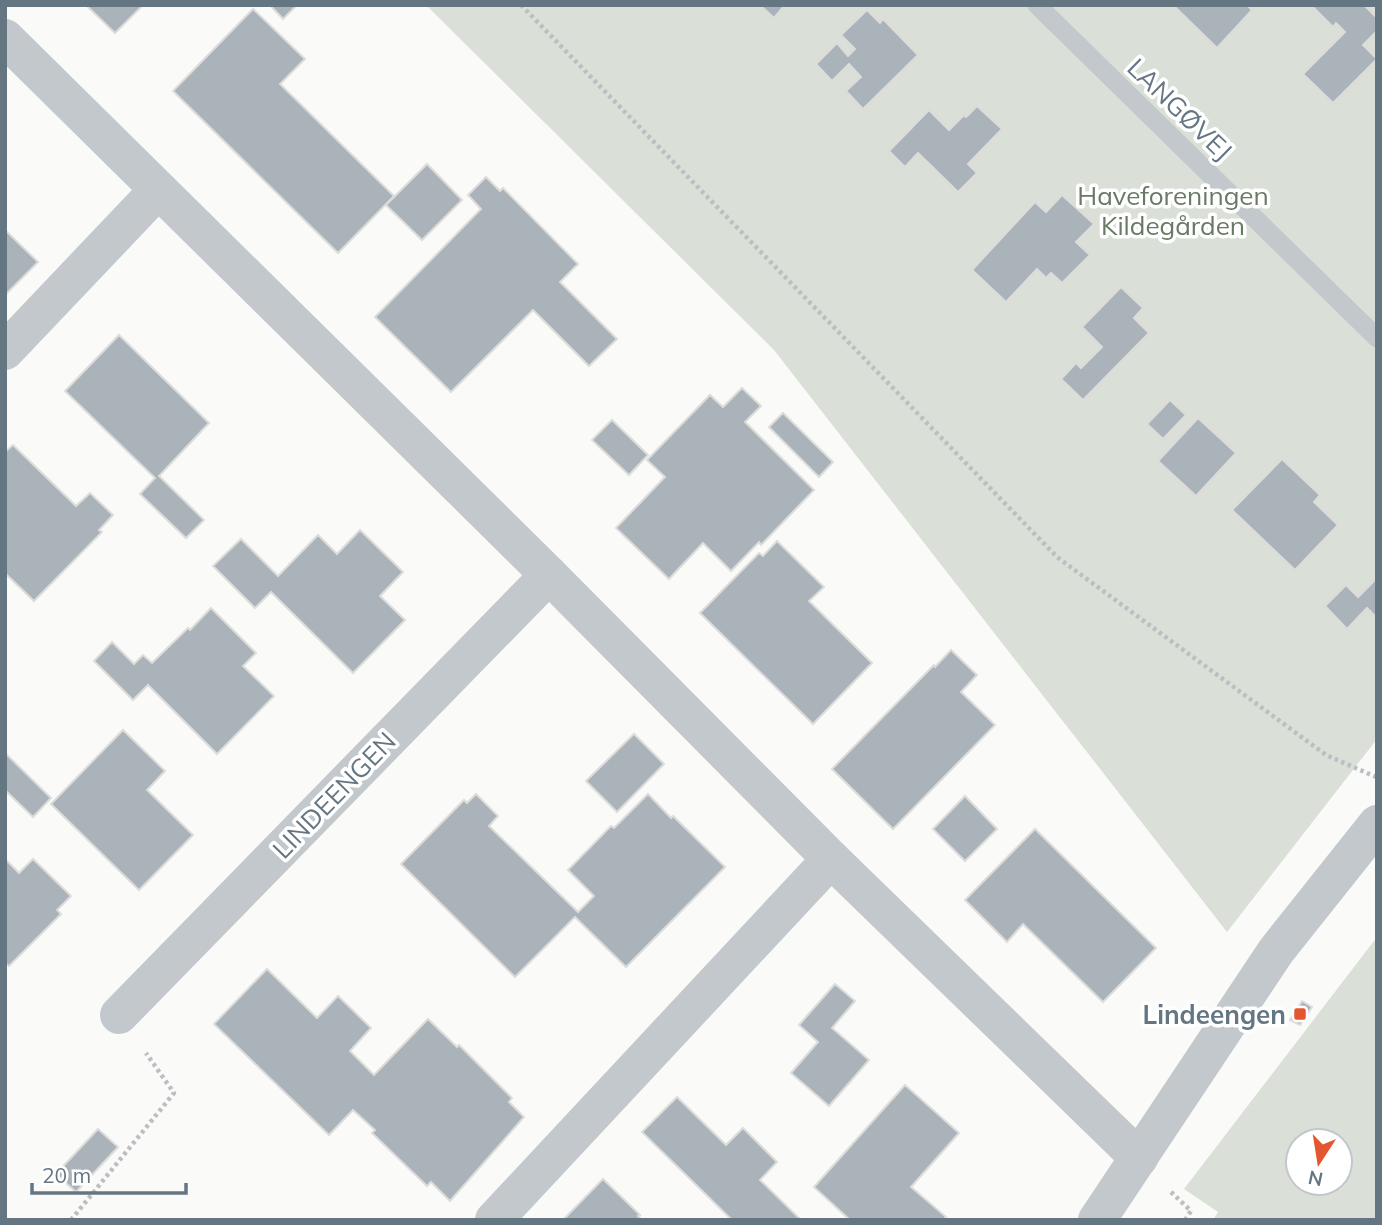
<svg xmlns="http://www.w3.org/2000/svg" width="1382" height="1225" viewBox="0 0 1382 1225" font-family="Mulish,sans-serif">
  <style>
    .green { fill: #dadfd7; fill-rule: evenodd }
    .building { fill: #aab3b9; stroke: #dcdcda; stroke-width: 2 }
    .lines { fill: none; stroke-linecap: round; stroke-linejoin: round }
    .path { stroke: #bbbfc2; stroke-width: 4.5; stroke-dasharray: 3.5 3.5; stroke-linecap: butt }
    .service { stroke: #c3c8cc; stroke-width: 19 }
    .minor { stroke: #c3c8cc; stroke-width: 38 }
    .poi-dot { fill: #e4572e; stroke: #fff; stroke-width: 2.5 }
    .labels { text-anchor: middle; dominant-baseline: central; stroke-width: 7; stroke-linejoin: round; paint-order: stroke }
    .street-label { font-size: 26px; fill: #657683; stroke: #fff }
    .park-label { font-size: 26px; fill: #687a64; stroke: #fff }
    .poi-label { font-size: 26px; font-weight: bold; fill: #657683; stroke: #fff; text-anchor: end }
  </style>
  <rect width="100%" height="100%" fill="#fafaf8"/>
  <g class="green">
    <path d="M426 5H1377V739L1227 932 774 350Z"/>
    <path d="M1377 937V1220H1213L1218 1212 1184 1189ZM1298 1141H1340V1183H1298Z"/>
  </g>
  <g class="building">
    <path d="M86 5H143L115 33Z"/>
    <path d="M270 5H297L283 19Z"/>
    <path d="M760 5H785L774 18Z"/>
    <path d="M1173 5H1247L1252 10 1217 48Z"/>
    <path d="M1313 5H1364L1377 18V31L1363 45 1377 59 1333 103 1303 74 1345 32 1336 23 1333 27 1312 6Z"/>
    <path d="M253 9 305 59 280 84 394 196 338 253 173 91Z"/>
    <path d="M867 10 880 23 883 19 918 55 863 109 846 91 861 77 849 64 832 81 816 64 837 43 848 56 855 49 841 35Z"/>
    <path d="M977 106 1002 129 968 164 977 173 958 192 918 153 905 167 889 151 929 110 949 130 964 115 966 117Z"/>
    <path d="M427 164 462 200 422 240 386 205Z"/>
    <path d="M486 177 500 191 503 188 578 264 560 282 617 339 589 366 533 310 451 392 375 317 481 209 468 195Z"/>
    <path d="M1062 195 1094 224 1076 242 1090 255 1062 283 1051 273 1046 278 1037 269 1006 302 972 270 1035 202 1046 212Z"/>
    <path d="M5 230 38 262 5 295Z"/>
    <path d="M1121 287 1143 308 1134 318 1149 333 1083 400 1061 379 1076 363 1081 368 1102 347 1082 327Z"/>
    <path d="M119 335 209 423 159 476 204 520 186 538 140 494 155 478 65 391Z"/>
    <path d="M742 388 761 406 745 422 814 490 761 545 759 542 731 571 703 543 669 579 616 528 665 477 647 460 710 395 723 407Z"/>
    <path d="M1170 400 1186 415 1163 439 1147 424Z"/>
    <path d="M783 413 833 462 819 477 769 427Z"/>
    <path d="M1198 418 1236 453 1196 496 1158 461Z"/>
    <path d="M612 420 648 455 629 475 592 440Z"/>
    <path d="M13 445 76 506 90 493 113 515 99 530 102 532 34 601 5 573V452Z"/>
    <path d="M1282 459 1320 495 1314 502 1338 525 1295 570 1232 510Z"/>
    <path d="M360 530 403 572 380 596 405 620 353 673 271 592 255 608 213 566 241 539 278 576 318 535 337 554Z"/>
    <path d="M777 541 824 587 809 601 872 663 813 724 700 613 759 553 763 556Z"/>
    <path d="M1377 578V618L1367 608 1347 629 1325 606 1346 585 1358 597Z"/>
    <path d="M211 608 256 653 243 666 274 696 217 754 148 685 133 700 94 661 112 642 134 664 143 655 152 663 188 628 190 630Z"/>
    <path d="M951 650 977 675 961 692 995 725 893 829 832 769 934 665 935 667Z"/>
    <path d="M123 730 165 771 147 790 193 835 139 890 51 804Z"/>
    <path d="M634 734 664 764 617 812 586 781Z"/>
    <path d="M5 753 51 798 33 817 5 790Z"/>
    <path d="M476 794 498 816 489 826 578 912 594 896 568 870 611 826 614 828 648 794 671 818 673 816 725 867 626 967 575 917 515 977 401 864 464 800 467 803Z"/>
    <path d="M965 796 997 829 965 861 933 829Z"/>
    <path d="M1035 829 1156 948 1103 1002 1023 924 1007 942 965 900Z"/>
    <path d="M5 859 19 873 33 859 71 896 57 910 61 914 9 966 5 963Z"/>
    <path d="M267 969 317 1018 338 996 371 1028 350 1051 374 1075 428 1019 457 1047 459 1045 512 1098 509 1102 524 1117 450 1201 431 1182 427 1186 372 1133 375 1130 353 1110 329 1135 214 1024Z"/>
    <path d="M835 984 855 1001 832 1028 869 1060 829 1106 791 1073 818 1042 799 1025Z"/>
    <path d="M1302 1001 1312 1007 1300 1025 1290 1020Z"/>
    <path d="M905 1085 959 1133 911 1187 946 1217 943 1220H850L814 1187Z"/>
    <path d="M677 1097 726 1145 743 1128 777 1162 760 1180 801 1220H732L642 1132Z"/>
    <path d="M98 1129 118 1147 76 1192 56 1174Z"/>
    <path d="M603 1179 640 1215 638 1216 642 1220H563Z"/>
  </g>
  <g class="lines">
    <g class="path">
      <path d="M521 5 1057 557 1326 755 1376 777"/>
      <path d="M1171 1192 1191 1211 1185 1220"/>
      <path d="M71 1220 174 1093 146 1053"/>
    </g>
    <path class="service" d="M1037 5 1377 338"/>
    <g class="minor">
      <path d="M5 38 549 575 831 859 1139 1158"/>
      <path d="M5 351 158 190"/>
      <path d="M119 1015 549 575"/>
      <path d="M494 1220 831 859"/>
      <path d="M1097 1220 1276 951 1377 824"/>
    </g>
  </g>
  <rect class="poi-dot" x="1293" y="1007" width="14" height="14" rx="3.5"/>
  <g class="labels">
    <g class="street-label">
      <text transform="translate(1180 109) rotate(44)">LANGØVEJ</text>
      <text transform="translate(334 795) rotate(-46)">LINDEENGEN</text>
    </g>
    <g class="park-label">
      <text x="1173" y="195">Haveforeningen<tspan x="1173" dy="30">Kildegården</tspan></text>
    </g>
    <g class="poi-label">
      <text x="1286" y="1014">Lindeengen</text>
    </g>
  </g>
  <rect width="1382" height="1225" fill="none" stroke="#657683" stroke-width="14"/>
  <g transform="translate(1319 1162) rotate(192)"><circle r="33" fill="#ffffff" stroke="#c1c8cd" stroke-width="2"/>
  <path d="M0-5L12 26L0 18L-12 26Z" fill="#e4572e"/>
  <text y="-10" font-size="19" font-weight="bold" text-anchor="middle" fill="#657683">N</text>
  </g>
  <path d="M32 1183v10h154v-10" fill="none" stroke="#657683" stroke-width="3.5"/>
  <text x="42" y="1183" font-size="21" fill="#657683" stroke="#ffffff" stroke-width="5" paint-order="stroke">20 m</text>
</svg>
